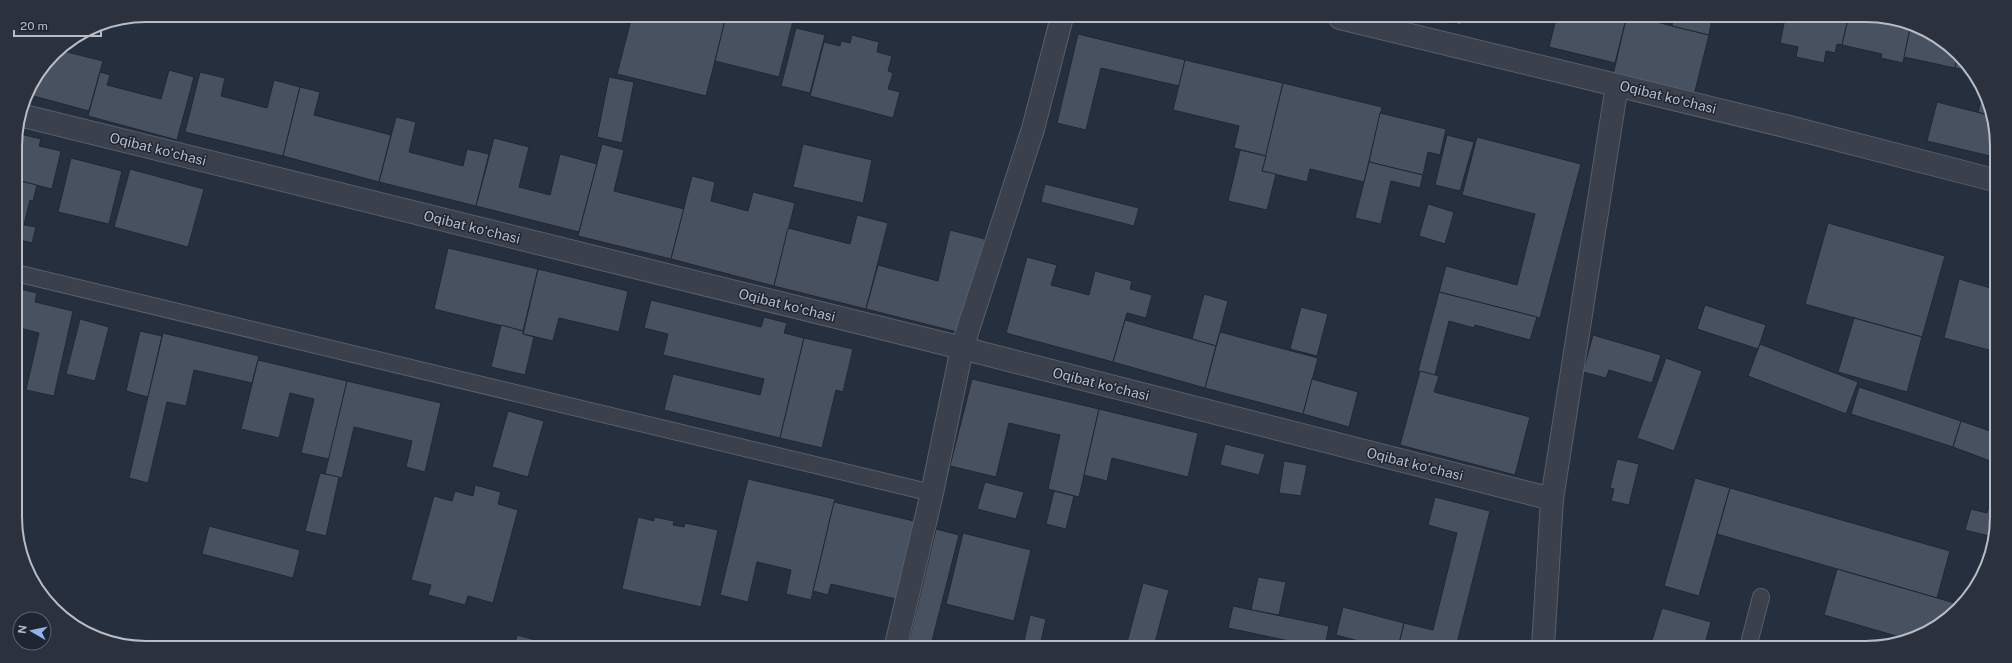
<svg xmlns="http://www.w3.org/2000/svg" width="2012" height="663" viewBox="0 0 2012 663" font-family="'Public Sans',sans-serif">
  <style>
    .building { fill: #485160; stroke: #212834 }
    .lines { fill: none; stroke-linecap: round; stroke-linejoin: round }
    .lane-casing { stroke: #585f6b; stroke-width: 18 }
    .street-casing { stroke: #585f6b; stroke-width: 24 }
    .lane { stroke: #3a414d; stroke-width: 16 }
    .street { stroke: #3a414d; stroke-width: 22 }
    .labels { text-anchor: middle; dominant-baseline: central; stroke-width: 3; stroke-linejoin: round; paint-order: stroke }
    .street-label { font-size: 14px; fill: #b6bcc8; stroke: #1f2632 }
    .rim { fill: none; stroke: #b6bcc8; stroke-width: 2 }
  </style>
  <rect width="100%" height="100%" fill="#262f3d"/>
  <g class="building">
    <path d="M632 16H701L725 22 706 96 617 74Z"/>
    <path d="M705 16H726L725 22Z"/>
    <path d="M726 16 794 17 779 77 715 61Z"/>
    <path d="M1437 18H1463L1461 25Z"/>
    <path d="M1556 19H1626L1615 63 1549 47Z"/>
    <path d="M1626 19H1644L1709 35 1694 95 1613 75Z"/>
    <path d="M1673 19H1712L1709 35 1672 26Z"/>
    <path d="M1785 19H1848L1842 45 1837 44 1835 53 1826 51 1824 63 1796 57 1798 47 1780 43Z"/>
    <path d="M1848 19 1900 20 1911 24 1903 63 1881 58 1882 54 1842 45Z"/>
    <path d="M1911 24 1932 33 1958 54 1955 68 1904 57Z"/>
    <path d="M796 28 825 35 810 93 781 86Z"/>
    <path d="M1078 34 1185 60 1179 86 1101 68 1086 130 1057 123Z"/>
    <path d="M852 35 879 42 877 52 892 56 888 71 893 73 888 89 900 92 893 118 810 96 824 42 840 46 841 41 850 43Z"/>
    <path d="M59 50 103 61 89 111 26 94 53 53Z"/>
    <path d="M1958 54 1964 59 1970 71 1955 68Z"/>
    <path d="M1185 60 1283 83 1266 156 1234 148 1239 126 1173 110Z"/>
    <path d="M169 70 194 77 177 140 88 116 100 72 110 75 107 85 161 99Z"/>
    <path d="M200 72 225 78 221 96 267 108 274 80 300 87 283 156 185 132Z"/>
    <path d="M609 77 634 82 622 143 597 137Z"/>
    <path d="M1283 83 1382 107 1364 182 1310 169 1307 182 1262 171Z"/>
    <path d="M300 87 320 92 314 115 391 135 379 182 283 156Z"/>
    <path d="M1982 96 1992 116 1978 112Z"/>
    <path d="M1937 102 1992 116 1995 121 1994 157 1927 141Z"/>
    <path d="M1380 113 1446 129 1440 155 1428 152 1423 175 1369 162Z"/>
    <path d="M396 117 416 122 409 152 463 166 467 149 489 154 476 206 379 182Z"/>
    <path d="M16 133 41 139 39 146 61 151 52 189 16 180Z"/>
    <path d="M1447 135 1474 142 1460 191 1435 185Z"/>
    <path d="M1477 137 1581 164 1540 318 1439 292 1446 266 1517 285 1535 214 1462 195Z"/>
    <path d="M494 138 529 147 519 187 550 195 560 154 597 164 579 232 476 206Z"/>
    <path d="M602 144 624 150 614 191 684 209 671 259 578 236Z"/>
    <path d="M803 144 872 160 863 203 793 187Z"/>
    <path d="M1240 150 1266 156 1262 171 1276 174 1267 210 1228 201Z"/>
    <path d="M71 158 122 171 109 224 58 212Z"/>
    <path d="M1369 162 1423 175 1420 188 1391 181 1381 224 1355 218Z"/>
    <path d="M130 169 204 189 188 247 114 227Z"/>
    <path d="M692 176 715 182 711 201 748 211 753 192 795 203 774 286 671 259Z"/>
    <path d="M16 180 37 185 33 201 30 200 24 225 36 227 32 243 16 239Z"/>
    <path d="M1045 184 1139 208 1134 226 1041 202Z"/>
    <path d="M1428 204 1454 212 1445 244 1419 236Z"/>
    <path d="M857 215 888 223 866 309 774 286 788 228 850 244Z"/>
    <path d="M1828 223 1945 256 1922 337 1805 304Z"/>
    <path d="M950 230 985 239 961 333 866 309 878 265 938 281Z"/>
    <path d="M448 248 538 269 523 331 434 309Z"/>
    <path d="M1027 257 1057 265 1051 285 1089 295 1095 271 1132 281 1130 289 1152 295 1146 318 1127 313 1113 362 1006 333Z"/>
    <path d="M538 269 628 291 619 332 559 318 553 341 523 334Z"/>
    <path d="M1959 279 1994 289 1993 351 1944 338Z"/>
    <path d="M16 288 37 293 35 302 73 311 54 396 26 390 39 333 16 327Z"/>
    <path d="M1439 292 1537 317 1530 340 1475 325 1474 328 1449 321 1435 375 1418 371Z"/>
    <path d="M1204 294 1228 301 1216 346 1192 339Z"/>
    <path d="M651 300 761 327 764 317 787 323 784 333 804 338 780 438 664 410 673 374 760 395 764 379 663 355 668 334 644 328Z"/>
    <path d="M1705 305 1766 325 1758 349 1697 329Z"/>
    <path d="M1301 307 1328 314 1317 356 1290 349Z"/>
    <path d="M1854 318 1922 337 1907 392 1838 372Z"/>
    <path d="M80 319 109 327 95 381 66 374Z"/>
    <path d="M1125 320 1216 346 1205 388 1113 362Z"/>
    <path d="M501 325 523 331V334L534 337 525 375 491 367Z"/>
    <path d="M140 331 162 336 148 397 126 391Z"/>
    <path d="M1220 332 1318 358 1303 414 1205 388Z"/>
    <path d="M163 333 259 356 252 383 194 370 186 406 167 402 148 483 129 478Z"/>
    <path d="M1593 335 1661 355 1652 383 1609 370 1606 378 1583 372Z"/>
    <path d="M804 338 853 349 843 392 836 390 822 448 780 438Z"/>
    <path d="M1760 344 1858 382 1846 414 1748 376Z"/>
    <path d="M1666 358 1702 371 1674 451 1637 438Z"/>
    <path d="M258 360 347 381 329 459 301 453 314 399 290 393 279 438 241 429Z"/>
    <path d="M1420 371 1439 376 1434 392 1530 417 1515 475 1400 445Z"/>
    <path d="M972 379 1099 409 1079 497 1048 489 1060 435 1009 423 996 477 950 466Z"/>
    <path d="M1312 379 1358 392 1349 427 1303 414Z"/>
    <path d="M347 381 441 403 425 472 406 467 412 441 354 427 342 478 325 474Z"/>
    <path d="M1859 387 1961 421 1953 447 1851 414Z"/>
    <path d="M1099 409 1198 433 1188 477 1112 458 1107 481 1084 475Z"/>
    <path d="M508 411 544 421 528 477 492 467Z"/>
    <path d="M1961 421 1993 432V462L1953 447Z"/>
    <path d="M1225 444 1265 454 1259 475 1220 465Z"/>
    <path d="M1617 459 1639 464 1629 505 1611 501 1614 489 1610 488Z"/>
    <path d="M1284 461 1307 465 1301 496 1279 493Z"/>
    <path d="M320 473 339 477 326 536 305 531Z"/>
    <path d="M1695 478 1730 488 1699 596 1664 586Z"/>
    <path d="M748 479 835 499 811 600 786 594 791 570 757 562 748 602 720 595Z"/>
    <path d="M985 482 1024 492 1016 519 977 509Z"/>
    <path d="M475 485 501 492 498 504 518 510 493 603 468 596 465 605 428 595 431 585 411 580 434 496 452 501 455 491 473 496Z"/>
    <path d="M1730 488 1950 551 1937 598 1717 534Z"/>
    <path d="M1054 491 1074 496 1066 529 1046 524Z"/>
    <path d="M1993 491V537L1965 530 1971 509 1987 513Z"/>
    <path d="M1435 497 1490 511 1456 647H1398L1404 623 1433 630 1457 533 1428 525Z"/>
    <path d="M834 502 918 522 900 600 831 584 828 595 813 591Z"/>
    <path d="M638 517 654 521V517L674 521 673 525 684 527 685 523 718 530 701 607 622 589Z"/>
    <path d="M209 526 300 550 293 578 202 554Z"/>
    <path d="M936 529 959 535 931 645H908Z"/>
    <path d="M963 533 1031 550 1014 621 946 604Z"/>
    <path d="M1837 569 1958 604 1957 609 1946 621 1910 640 1824 615Z"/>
    <path d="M1258 577 1286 582 1279 615 1251 610Z"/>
    <path d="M1143 583 1169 590 1154 646H1126Z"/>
    <path d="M1233 606 1329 626 1325 646H1313L1228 628Z"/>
    <path d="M1343 607 1404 623 1398 647H1382L1336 635Z"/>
    <path d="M1662 608 1711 622 1704 647H1650Z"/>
    <path d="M1030 615 1046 619 1040 646H1023Z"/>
    <path d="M517 635 554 645 515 644Z"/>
  </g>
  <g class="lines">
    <g class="lane-casing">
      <g id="lane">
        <path d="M16 273 932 493"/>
        <path d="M1748 647 1761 597"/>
      </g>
    </g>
    <g class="street-casing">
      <g id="street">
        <path d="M1340 18 1785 126 1994 180"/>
        <path d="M20 115 962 348 1552 499"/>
        <path d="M896 645 932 493 962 348 1033 129 1062 17"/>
        <path d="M1543 647 1552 499 1617 85"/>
      </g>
    </g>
    <use href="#lane" class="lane"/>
    <use href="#street" class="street"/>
  </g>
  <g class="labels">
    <g class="street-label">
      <text transform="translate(1668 97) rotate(14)">Oqibat koʻchasi</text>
      <text transform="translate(158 149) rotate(14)">Oqibat koʻchasi</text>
      <text transform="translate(472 227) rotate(14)">Oqibat koʻchasi</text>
      <text transform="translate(787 305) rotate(14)">Oqibat koʻchasi</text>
      <text transform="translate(1101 384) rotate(14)">Oqibat koʻchasi</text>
      <text transform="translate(1415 464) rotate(14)">Oqibat koʻchasi</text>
    </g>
  </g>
  <path d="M0 0H2012V663H0ZM146 22H1866A124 124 0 0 1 1990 146V517A124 124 0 0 1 1866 641H146A124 124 0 0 1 22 517V146A124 124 0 0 1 146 22Z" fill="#2b323e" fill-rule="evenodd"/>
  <path class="rim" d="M146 22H1866A124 124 0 0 1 1990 146V517A124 124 0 0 1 1866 641H146A124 124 0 0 1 22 517V146A124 124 0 0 1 146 22Z"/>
  <g transform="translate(32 631) rotate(279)"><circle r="19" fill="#1f2632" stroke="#5b626e"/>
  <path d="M0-3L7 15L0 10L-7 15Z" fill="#93b2f0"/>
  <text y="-6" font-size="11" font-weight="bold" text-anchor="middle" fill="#b6bcc8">N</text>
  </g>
  <path d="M14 30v6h87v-6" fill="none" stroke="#b6bcc8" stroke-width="2"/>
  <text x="20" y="30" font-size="12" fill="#b6bcc8" stroke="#1f2632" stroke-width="3" paint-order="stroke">20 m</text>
</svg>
